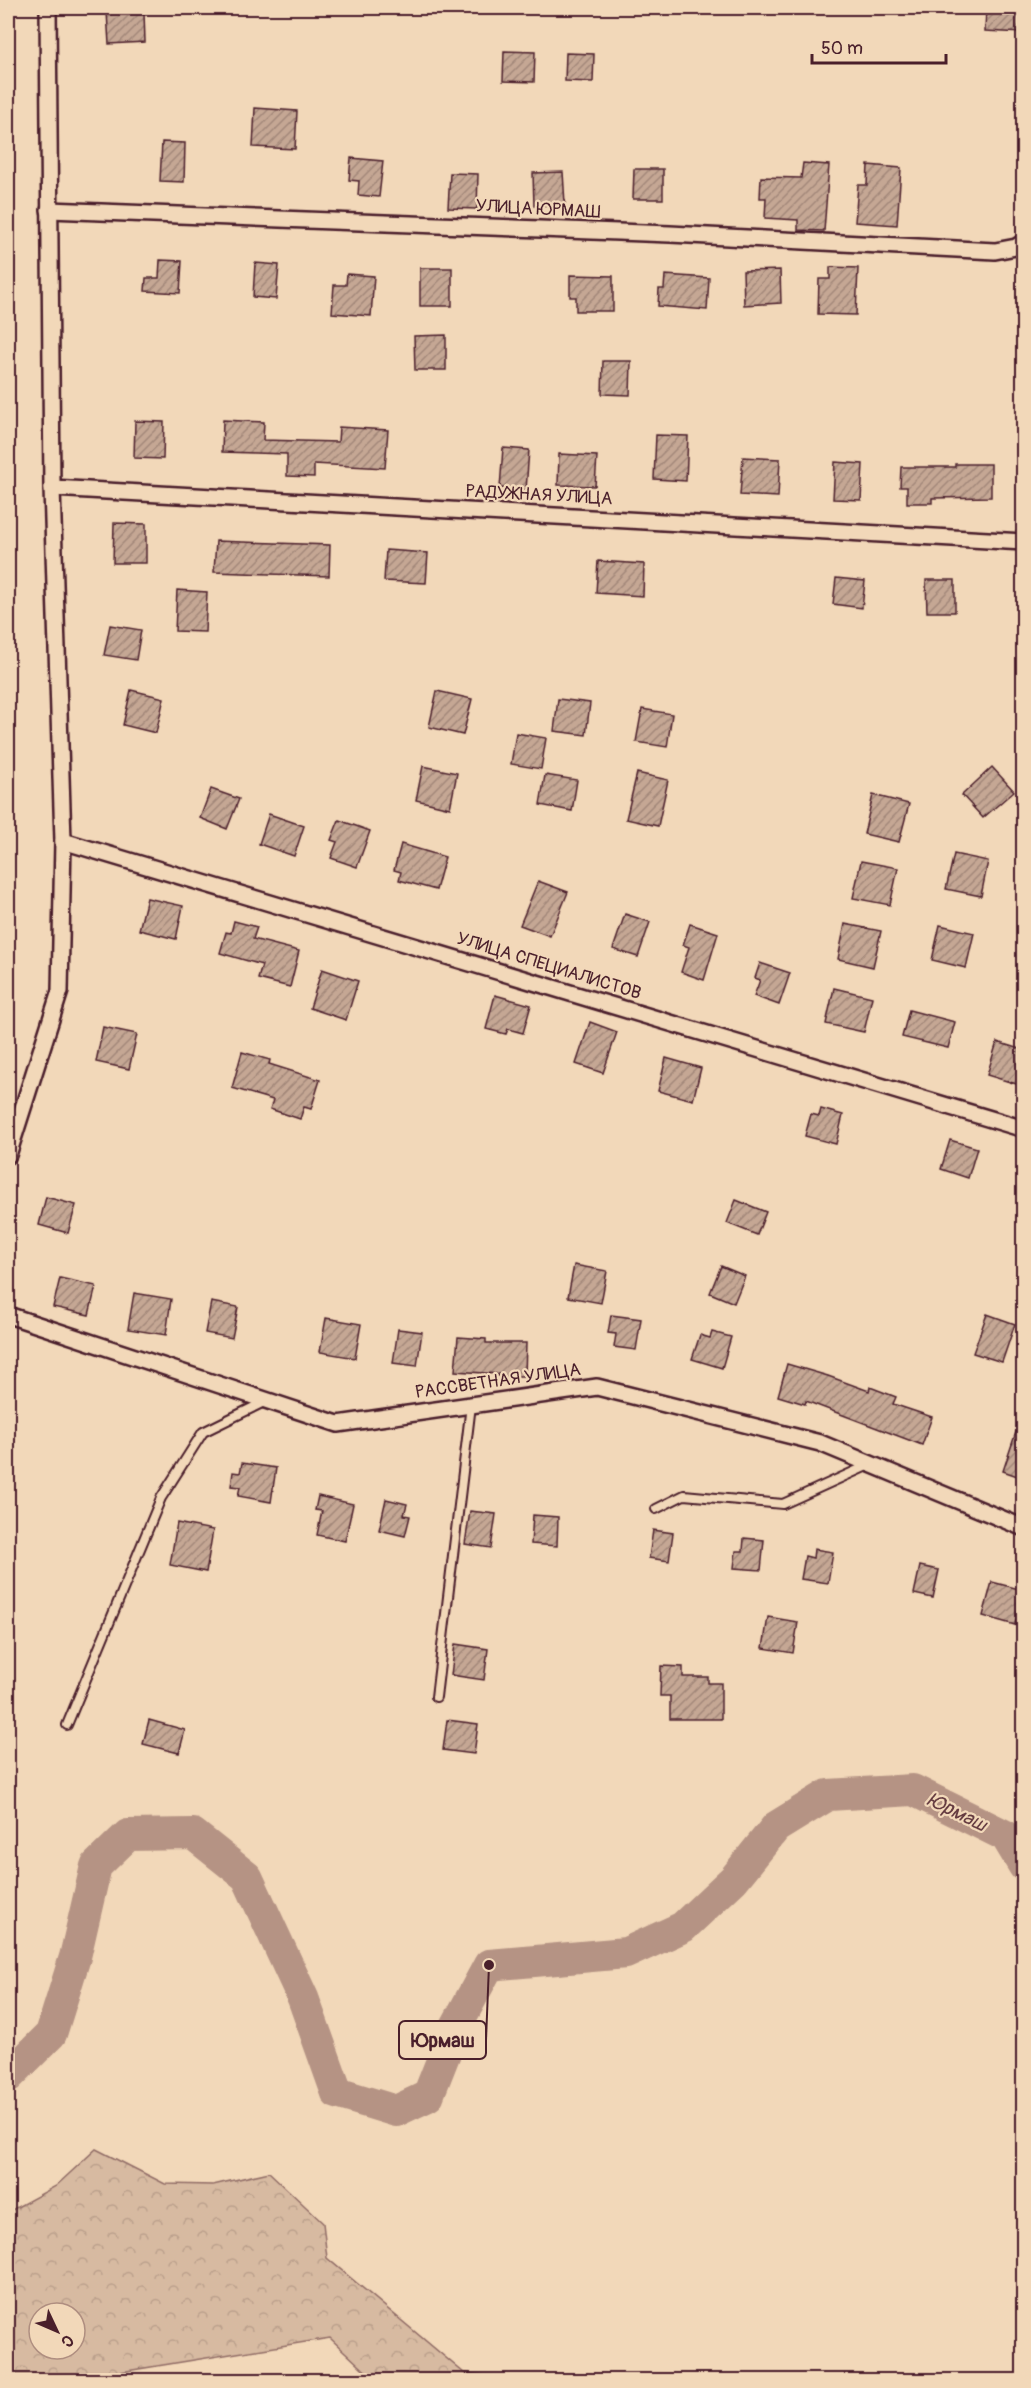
<svg xmlns="http://www.w3.org/2000/svg" width="1031" height="2388" viewBox="0 0 1031 2388" font-family="Pangolin,sans-serif">
  <style>
    .forest { fill: url(#forest-crowns); stroke: #906c66; stroke-width: 1.5; fill-rule: evenodd }
    .lines { fill: none; stroke-linecap: round; stroke-linejoin: round }
    .river { stroke: #b59384; stroke-width: 32 }
    .building { fill: url(#building-hatch); stroke: #4a1f2b; stroke-width: 1.5 }
    .service-casing { stroke: #4a1f2b; stroke-width: 12 }
    .minor-casing { stroke: #4a1f2b; stroke-width: 20 }
    .service { stroke: #f2d8b9; stroke-width: 8 }
    .minor { stroke: #f2d8b9; stroke-width: 15 }
    .labels { text-anchor: middle; dominant-baseline: central; stroke-width: 4.5; stroke-linejoin: round; paint-order: stroke }
    .street-label { font-size: 18px; fill: #4a1f2b; stroke: #f2d8b9 }
    .water-label { font-size: 20px; font-style: italic; fill: #653c41; stroke: #f2d8b9 }
    .leader { fill: none; stroke: #4a1f2b; stroke-width: 2 }
    .callout-dot { fill: #4a1f2b; stroke: #f2d8b9; stroke-width: 2 }
    .callout { fill: #f2d8b9; stroke: #4a1f2b; stroke-width: 2 }
    .callout-label { font-size: 20px; text-anchor: middle; font-weight: bold; fill: #4a1f2b }
  </style>
  <defs>
    <pattern id="forest-crowns" width="20" height="18" patternUnits="userSpaceOnUse" patternTransform="scale(1.5)"><rect width="20" height="18" fill="#d7baa1"/><path d="M2 6a3 3 0 1 1 6 0M12 15a3 3 0 1 1 6 0" fill="none" stroke="#ba9f8b"/></pattern>
    <pattern id="building-hatch" width="6" height="6" patternUnits="userSpaceOnUse" patternTransform="scale(1.5)"><rect width="6" height="6" fill="#c5a794"/><path d="M-1 1l2-2M0 6l6-6M5 7l2-2" fill="none" stroke="#a28779"/></pattern>
  </defs>
  <rect width="100%" height="100%" fill="#f2d8b9"/>
  <filter id="ink" filterUnits="userSpaceOnUse"><feTurbulence type="fractalNoise" baseFrequency=".0167" numOctaves="2"/><feDisplacementMap in="SourceGraphic" scale="12" xChannelSelector="R" yChannelSelector="G"/><feConvolveMatrix kernelMatrix="1 2 1 2 8 2 1 2 1" color-interpolation-filters="sRGB"/></filter>
  <g filter="url(#ink)">
    <path class="forest" d="M96 2149 165 2184 213 2185 269 2172 323 2223 327 2258 464 2373 545 2380H375L330 2338 108 2374 83 2380H8V2212L56 2186ZM39 2313H75V2349H39Z"/>
    <g class="lines">
      <path class="river" d="M8 2077 51 2034 75 1957 96 1866 128 1835 193 1834 247 1877 303 1998 337 2093 396 2111 428 2096 454 2030 489 1965 626 1953 683 1927 734 1879 776 1827 828 1795 913 1790 1006 1836 1024 1866"/>
    </g>
    <g class="building">
      <path d="M115 8H134V13H144L145 42 109 44 107 12H115Z"/>
      <path d="M986 8H1023V33L985 31Z"/>
      <path d="M504 51 535 52 534 82 503 81Z"/>
      <path d="M566 53 594 54 593 82 565 81Z"/>
      <path d="M255 108 297 111 295 149 253 147Z"/>
      <path d="M162 142 185 143 184 182 160 181Z"/>
      <path d="M351 158 383 161 379 197 358 195 359 181 349 180Z"/>
      <path d="M803 163 829 165 824 231 798 230V220L765 218 766 198H760L761 177 801 178Z"/>
      <path d="M868 165 901 168 897 225 855 222 858 185H867Z"/>
      <path d="M634 169H663V199H633Z"/>
      <path d="M563 172 565 204 534 206 533 173Z"/>
      <path d="M450 173 478 174 477 209 448 208Z"/>
      <path d="M160 260 182 261 180 293 145 291 146 278H159Z"/>
      <path d="M255 263 279 265 276 299 253 297Z"/>
      <path d="M830 267 858 268 856 315 818 314 819 279H830Z"/>
      <rect x="420" y="268" width="32" height="38"/>
      <path d="M780 270 781 303 744 305 743 271Z"/>
      <path d="M347 274 374 276 371 316 332 313 334 285H346Z"/>
      <path d="M570 275 613 276V311H576V297H570Z"/>
      <path d="M665 275 709 278 707 310 658 306 659 289H664Z"/>
      <path d="M446 335V370H415L414 336Z"/>
      <path d="M603 361H631L630 395 602 394Z"/>
      <path d="M223 420 264 422 263 440 338 442 339 427 388 430 385 468 314 464V477L287 476V454L222 452Z"/>
      <path d="M135 421 164 422 163 459 134 458Z"/>
      <path d="M656 435 688 436 686 481 654 479Z"/>
      <path d="M503 448 529 450 526 490 500 488Z"/>
      <path d="M559 454 597 456 595 486 558 485Z"/>
      <path d="M743 457 780 459 778 497 740 495Z"/>
      <path d="M835 462 863 464 861 500 833 499Z"/>
      <path d="M955 464H991V497L932 498V503H907V487H900L901 467H955Z"/>
      <path d="M114 523 146 524V563H113Z"/>
      <path d="M216 541 330 545 329 576 214 572Z"/>
      <path d="M386 550 428 553 426 583 384 581Z"/>
      <path d="M598 561 644 564 643 596 596 593Z"/>
      <path d="M836 578 865 581 862 608 833 604Z"/>
      <path d="M926 580H955V612H927Z"/>
      <path d="M177 590 207 592 205 632 175 631Z"/>
      <path d="M110 625 141 630 136 660 104 655Z"/>
      <path d="M131 690 164 698 156 733 123 725Z"/>
      <path d="M437 691 472 699 463 735 429 727Z"/>
      <path d="M558 699 590 703 586 735 554 731Z"/>
      <path d="M642 709 672 714 667 747 636 742Z"/>
      <path d="M516 733 546 738 541 769 511 764Z"/>
      <path d="M423 766 457 773 450 808 416 800Z"/>
      <path d="M992 767 1014 791 983 818 962 795Z"/>
      <path d="M637 773 668 780 658 826 626 819Z"/>
      <path d="M545 775 577 780 572 811 540 805Z"/>
      <path d="M211 789 239 799 227 829 200 818Z"/>
      <path d="M873 795 909 804 899 842 864 834Z"/>
      <path d="M269 814 304 826 294 856 259 844Z"/>
      <path d="M339 820 370 831 357 867 331 858 337 842 331 840Z"/>
      <path d="M401 844 445 857 436 890 399 880 401 872 394 870Z"/>
      <path d="M954 854 988 861 981 896 946 889Z"/>
      <path d="M861 861 898 868 890 905 853 898Z"/>
      <path d="M538 881 568 892 550 936 520 925Z"/>
      <path d="M147 898 183 906 176 939 139 930Z"/>
      <path d="M625 914 650 922 638 957 613 949Z"/>
      <path d="M234 921 257 927 253 939 299 951 290 987 258 979 262 965 220 953 226 932 231 933Z"/>
      <path d="M690 924 718 933 704 980 681 972 689 947 683 945Z"/>
      <path d="M845 924 881 931 873 967 838 959Z"/>
      <path d="M940 925 974 933 966 968 932 960Z"/>
      <path d="M760 963 790 973 779 1005 754 996 760 980 755 978Z"/>
      <path d="M322 969 358 981 346 1020 310 1008Z"/>
      <path d="M834 988 872 997 864 1032 826 1024Z"/>
      <path d="M495 995 531 1005 523 1033 508 1029 506 1034 486 1029Z"/>
      <path d="M909 1010 955 1022 948 1048 902 1037Z"/>
      <path d="M590 1022 617 1032 603 1073 576 1064Z"/>
      <path d="M103 1027 137 1034 129 1069 96 1062Z"/>
      <path d="M997 1042 1023 1050V1086L987 1075Z"/>
      <path d="M242 1052 270 1060 269 1064 320 1080 311 1109 304 1107 300 1119 270 1109 273 1100 232 1088Z"/>
      <path d="M666 1058 701 1068 693 1100 658 1091Z"/>
      <path d="M821 1109 843 1115 836 1144 805 1136 811 1114 819 1116Z"/>
      <path d="M950 1140 977 1148 968 1178 941 1169Z"/>
      <path d="M46 1197 76 1205 68 1233 39 1225Z"/>
      <path d="M736 1200 766 1212 757 1235 727 1223Z"/>
      <path d="M574 1265 607 1271 601 1303 568 1297Z"/>
      <path d="M721 1266 745 1276 734 1303 710 1293Z"/>
      <path d="M60 1278 96 1286 89 1315 53 1307Z"/>
      <path d="M134 1293 171 1299 166 1335 128 1329Z"/>
      <path d="M211 1302 238 1307 232 1338 205 1333Z"/>
      <path d="M987 1314 1015 1324 1002 1362 973 1353Z"/>
      <path d="M611 1315 641 1319 636 1350 614 1347 616 1334 608 1333Z"/>
      <path d="M326 1318 361 1324 355 1358 320 1352Z"/>
      <path d="M398 1329 422 1332 417 1366 393 1363Z"/>
      <path d="M712 1332 731 1337 722 1368 692 1359 700 1335 710 1338Z"/>
      <path d="M458 1337 486 1339V1343H526L525 1376H498V1374L455 1371Z"/>
      <path d="M787 1364 828 1376 869 1391 870 1387 896 1397 893 1404 932 1417 922 1445 806 1401 805 1404 778 1396Z"/>
      <path d="M1021 1417 1023 1418V1478L1003 1471Z"/>
      <path d="M242 1463 276 1468 271 1502 238 1496 240 1487 231 1486 233 1472 240 1473Z"/>
      <path d="M318 1496 353 1504 345 1541 317 1535 322 1511 315 1510Z"/>
      <path d="M386 1499 407 1504 404 1515 410 1516 405 1536 379 1530Z"/>
      <path d="M470 1511 496 1514 491 1548 465 1544Z"/>
      <path d="M533 1515 558 1517 557 1546 531 1544Z"/>
      <path d="M177 1523 213 1530 206 1572 170 1565Z"/>
      <path d="M653 1530 673 1533 669 1561 649 1558Z"/>
      <path d="M744 1538 764 1540 761 1570 734 1568 736 1551H743Z"/>
      <path d="M814 1549 833 1552 828 1583 801 1579 805 1556 813 1558Z"/>
      <path d="M920 1566 939 1570 933 1598 914 1594Z"/>
      <path d="M992 1582 1023 1590 1015 1625 983 1616Z"/>
      <path d="M768 1617 798 1622 793 1653 763 1648Z"/>
      <path d="M455 1644 488 1649 484 1680 451 1675Z"/>
      <path d="M661 1666 683 1667V1677H708V1683H721V1719H670V1696H660Z"/>
      <path d="M149 1720 185 1730 179 1753 143 1744Z"/>
      <path d="M447 1720 478 1724 474 1754 443 1750Z"/>
    </g>
    <g class="lines">
      <g class="service-casing">
        <g id="service">
          <path d="M656 1509 684 1495 783 1504 869 1465"/>
          <path d="M436 1697 471 1405"/>
          <path d="M67 1725 161 1498 203 1432 264 1402"/>
        </g>
      </g>
      <g class="minor-casing">
        <g id="minor">
          <path d="M49 210 670 234 995 251 1016 247 1024 242"/>
          <path d="M52 488 1024 542"/>
          <path d="M63 841 1024 1129"/>
          <path d="M8 1155 60 991 63 841 52 488 48 8"/>
          <path d="M8 1315 338 1424 597 1387 820 1443 1024 1528"/>
        </g>
      </g>
      <use href="#service" class="service"/>
      <use href="#minor" class="minor"/>
    </g>
  </g>
  <g class="labels">
    <g class="street-label">
      <text transform="translate(538 209) rotate(3)">УЛИЦА ЮРМАШ</text>
      <text transform="translate(539 495) rotate(3)">РАДУЖНАЯ УЛИЦА</text>
      <text transform="translate(549 966) rotate(17)">УЛИЦА СПЕЦИАЛИСТОВ</text>
      <text transform="translate(498 1381) rotate(-8)">РАССВЕТНАЯ УЛИЦА</text>
    </g>
    <g class="water-label">
      <text transform="translate(957 1812) rotate(26)">Юрмаш</text>
    </g>
  </g>
  <path class="leader" d="M489 1965L486 2040"/>
  <circle class="callout-dot" cx="489" cy="1965" r="6"/>
  <rect class="callout" x="399" y="2021" width="87" height="38" rx="6"/>
  <g class="callout-label">
    <text x="443" y="2047">Юрмаш</text>
  </g>
  <rect width="1031" height="2388" fill="none" stroke="#f2d8b9" stroke-width="30"/>
  <rect x="15" y="15" width="1001" height="2358" fill="none" stroke="#4a1f2b" stroke-width="2" filter="url(#ink)"/>
  <g transform="translate(57 2331) rotate(134)"><circle r="28" fill="#f2d8b9" stroke="#af8e80" stroke-width="1.5"/>
  <path d="M0-4.5L10 22L0 15L-10 22Z" fill="#4a1f2b"/>
  <text y="-9" font-size="16" font-weight="bold" text-anchor="middle" fill="#4a1f2b">С</text>
  </g>
  <path d="M812 54v9h134v-9" fill="none" stroke="#4a1f2b" stroke-width="3"/>
  <text x="821" y="54" font-size="18" fill="#4a1f2b" stroke="#f2d8b9" stroke-width="4.5" paint-order="stroke">50 m</text>
</svg>
